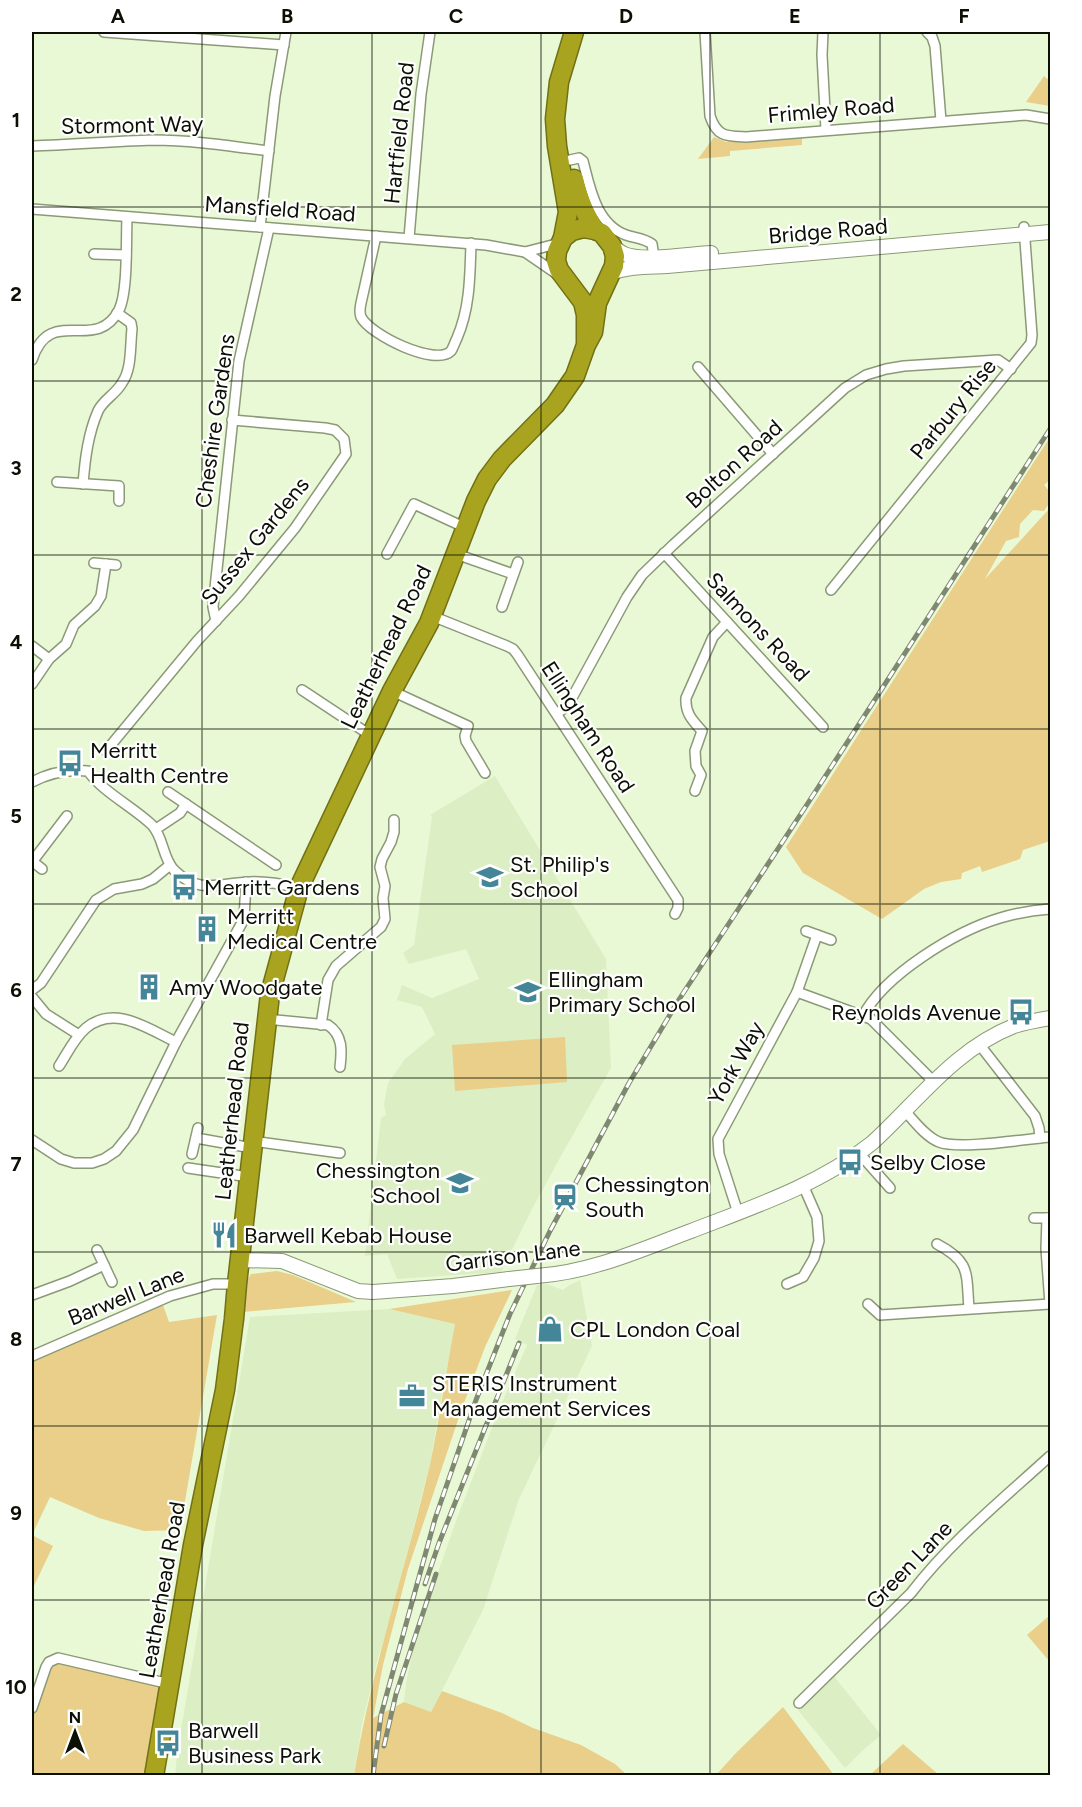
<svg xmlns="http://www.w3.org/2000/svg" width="1082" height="1807" viewBox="0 0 1082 1807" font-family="Figtree,sans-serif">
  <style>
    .built { fill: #dceec3 }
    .green { fill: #e9cf89 }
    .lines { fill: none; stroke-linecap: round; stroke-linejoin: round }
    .street-casing { stroke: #8b9978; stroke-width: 12 }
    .secondary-casing { stroke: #8b9978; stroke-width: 16 }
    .highway-casing { stroke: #717016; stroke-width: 21 }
    .street { stroke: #fff; stroke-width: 9 }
    .secondary { stroke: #fff; stroke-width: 14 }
    .highway { stroke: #a8a420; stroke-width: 18 }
    .rail-casing { stroke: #7f8971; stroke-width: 5 }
    .rail { stroke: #fff; stroke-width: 3; stroke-dasharray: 9; stroke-linecap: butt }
    .secondary-bridge-casing { stroke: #8b9978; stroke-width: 16; stroke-linecap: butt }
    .secondary-bridge { stroke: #fff; stroke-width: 14 }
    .grid { fill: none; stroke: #0b0f04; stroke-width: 1.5; stroke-opacity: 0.55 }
    .labels { text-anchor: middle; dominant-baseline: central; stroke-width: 4.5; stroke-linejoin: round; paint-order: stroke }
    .street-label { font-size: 22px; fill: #0b0f04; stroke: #fff }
    .poi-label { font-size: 22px; fill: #0b0f04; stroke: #fff; text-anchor: start }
    .neatline { fill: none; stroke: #0b0f04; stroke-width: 2 }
    .grid-label { font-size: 20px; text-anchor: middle; font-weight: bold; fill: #0b0f04 }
  </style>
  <rect width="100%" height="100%" fill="#eaf9d5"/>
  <g class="built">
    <path d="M495 776 606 959 611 1068 562 1154 531 1211 501 1272 397 1279 387 1254 365 1256 381 1118 386 1115 384 1104 388 1083 405 1059 435 1034 422 1007 397 1000 402 985 432 998 479 979 466 949 409 964 403 953 414 945 432 817 430 815Z"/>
    <path d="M580 1280 592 1346 519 1499 483 1610 431 1712 404 1702 406 1683 416 1635 456 1521 500 1407 527 1345 515 1339 537 1285 547 1284 563 1290 568 1286Z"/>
    <path d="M389 1309 455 1324 430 1463 393 1609 377 1662 362 1724 354 1775 175 1776 177 1754 250 1317Z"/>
    <path d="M833 1675 881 1735 863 1750 845 1768 798 1710Z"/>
  </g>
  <g class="green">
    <path d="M1044 76 1050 81V106L1026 102Z"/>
    <path d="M714 137 726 142 802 138V145L730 151V156L698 159Z"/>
    <path d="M1050 437V480L1044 485 1050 492V502L1044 511 1033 510 1020 524 1019 537 1006 541 985 579 1050 508V841L1023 850 1020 859 982 872 980 866 962 873 961 879 941 882 924 889 882 919 803 873 786 847Z"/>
    <path d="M565 1037 567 1082 455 1091 452 1045Z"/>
    <path d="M277 1271 293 1275 356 1302 243 1312 246 1282 251 1274Z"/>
    <path d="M512 1290 485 1347 461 1411 408 1569 383 1665 373 1718 404 1702 431 1712 442 1691 502 1713 533 1728 581 1745 615 1764 627 1775H354C371 1670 406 1568 430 1464 440 1418 446 1371 455 1324L389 1309Z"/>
    <path d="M163 1305 169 1322 217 1315 180 1530 144 1531 99 1518 50 1497 32 1535 53 1546 32 1590V1361Z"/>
    <path d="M1050 1615V1662L1027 1635Z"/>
    <path d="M61 1663 164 1687 149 1775H32V1719L51 1666Z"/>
    <path d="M783 1707 834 1775H716L736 1753Z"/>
    <path d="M903 1744 939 1775H870Z"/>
  </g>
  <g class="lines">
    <g class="street-casing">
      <g id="street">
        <path d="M104 32 284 45"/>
        <path d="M705 32 710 116C717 137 726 136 746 137L1026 115 1050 119"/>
        <path d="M823 32 822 55 826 130"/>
        <path d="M927 32 932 37 935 46 941 121"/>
        <path d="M32 146C72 145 112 141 153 140 192 140 230 146 269 151"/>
        <path d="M570 160 579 158 583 161C590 188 596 224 626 235 635 238 644 238 652 244L654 257"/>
        <path d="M32 209 486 245 525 252 557 274"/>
        <path d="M260 227 275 96 286 32"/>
        <path d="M376 236 361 303C360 308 359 312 361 317 370 335 436 367 451 351 453 348 455 342 457 338 470 308 470 276 471 243"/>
        <path d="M409 238 421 94 430 32"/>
        <path d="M525 252 560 243"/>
        <path d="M94 254 126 255"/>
        <path d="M32 360C50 303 95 355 119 310 128 292 126 240 127 218"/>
        <path d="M698 367 773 454"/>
        <path d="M57 482 119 486V501"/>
        <path d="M83 484C85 459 88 434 98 411 103 400 116 394 122 383 132 369 130 346 132 329L131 323 117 313"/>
        <path d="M664 553 823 727"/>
        <path d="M387 554 414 504 466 528"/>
        <path d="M456 554 513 574"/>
        <path d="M94 563 116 565"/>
        <path d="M831 590 1031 343 1032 335 1024 227"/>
        <path d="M502 607 518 562"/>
        <path d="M432 616 507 646 513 649 517 654 678 900V908L675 914"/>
        <path d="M216 621 213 607 239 361 269 228"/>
        <path d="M32 646 49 659"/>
        <path d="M32 684 49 659 66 644 74 625 95 606 101 596 106 564"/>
        <path d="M302 690 370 735"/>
        <path d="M392 691 468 726 465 736 466 741 485 773"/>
        <path d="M557 714 566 706 573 696 627 597 642 575 673 545 845 388 866 375 886 369 904 366 998 360 1011 369"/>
        <path d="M106 751 197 641 239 596 295 528 346 454 344 439 335 430 325 428 232 420"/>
        <path d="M32 782C49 773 68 769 88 771 104 793 132 806 152 825 164 838 162 857 174 870 199 895 220 883 249 882 266 881 282 884 299 888"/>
        <path d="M695 791 701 775 696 766 695 751 702 731C692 720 685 713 686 698L713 637 727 622"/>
        <path d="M168 792 276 865"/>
        <path d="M156 829 180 813 186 804"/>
        <path d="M32 861 42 869"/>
        <path d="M32 862 67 816"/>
        <path d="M806 931 831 940"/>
        <path d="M32 990 41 983 96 900 114 889 142 884 153 879 170 865"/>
        <path d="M797 992 871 1019 934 1082"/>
        <path d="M32 997 46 1014 79 1035"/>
        <path d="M863 1016C884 975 956 931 1000 918 1017 913 1033 910 1050 909"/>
        <path d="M266 1019 328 1025C343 1035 342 1051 340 1067"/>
        <path d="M321 1025 328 980 336 966 381 927 385 919 383 898 385 886 380 867 382 859 391 842 394 832V820"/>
        <path d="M979 1044 1035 1116 1039 1128 1040 1138"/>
        <path d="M59 1066C67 1054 74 1038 86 1028 115 1004 148 1029 176 1042"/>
        <path d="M905 1111C914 1121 926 1137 939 1142 959 1150 1026 1139 1050 1137"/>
        <path d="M196 1138 252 1148"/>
        <path d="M32 1140 61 1159 74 1163H92L104 1159 116 1151 133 1130 176 1042 244 919 246 882"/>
        <path d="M252 1141 340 1153"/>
        <path d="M859 1153 890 1188"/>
        <path d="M192 1154 198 1128"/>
        <path d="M188 1168 249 1177"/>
        <path d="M738 1213 719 1154 718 1139 797 992 817 935"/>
        <path d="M1034 1218H1050"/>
        <path d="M1047 1218 1046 1249 1050 1304"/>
        <path d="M937 1244C971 1262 966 1273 969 1308"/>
        <path d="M97 1250 112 1282"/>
        <path d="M787 1284 803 1277 814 1258 819 1241 817 1217 803 1185"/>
        <path d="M32 1295 70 1281 104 1265"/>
        <path d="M868 1304 880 1315 1050 1304"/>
        <path d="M32 1356 170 1296 213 1284H237"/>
        <path d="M799 1703 911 1593C951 1541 1003 1499 1050 1456"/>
        <path d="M32 1708 46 1667 49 1662 58 1658 170 1684"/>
      </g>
    </g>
    <g class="secondary-casing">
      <g id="secondary">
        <path d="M612 246C616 249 620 252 624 254 642 262 690 254 711 253"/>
        <path d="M610 273C630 266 647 267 667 266L1050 232"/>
        <path d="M240 1260 282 1261 358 1291 373 1292 453 1286 509 1279"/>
        <path d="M537 1276C592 1272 640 1250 691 1231 753 1207 819 1185 872 1143 917 1102 955 1049 1014 1026 1026 1022 1038 1020 1050 1018"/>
      </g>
    </g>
    <g class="highway-casing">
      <g id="highway">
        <path d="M574 179C579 200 584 212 595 230"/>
        <path d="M563 238 568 212 557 146 555 119 559 82 574 32"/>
        <path d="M154 1776 193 1545 225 1390 234 1319 237 1284 270 994 299 888 392 691 429 623 476 501 487 479 502 459 555 405 575 376 586 345 593 332 597 303 614 266 615 256 612 246 602 233 595 230 583 228 572 231 563 238 557 251 556 261 559 270 583 302 586 315V345"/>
      </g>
    </g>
    <use href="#street" class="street"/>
    <use href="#secondary" class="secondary"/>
    <use href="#highway" class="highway"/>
    <g class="rail-casing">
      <g id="rail">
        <path d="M425 1584 439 1543 519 1343"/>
        <path d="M384 1746 396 1694 436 1574"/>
        <path d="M373 1776 381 1715 435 1519 476 1400 510 1314 550 1231 629 1083 680 998 808 803 1050 429"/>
      </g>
    </g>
    <use href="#rail" class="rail"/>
    <g class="secondary-bridge-casing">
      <path id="secondary-bridge" d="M509 1279 537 1276"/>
    </g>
    <use href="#secondary-bridge" class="secondary-bridge"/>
  </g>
  <path class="grid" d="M202 32V1776M372 32V1776M541 32V1776M710 32V1776M880 32V1776M32 207H1050M32 381H1050M32 555H1050M32 729H1050M32 904H1050M32 1078H1050M32 1252H1050M32 1426H1050M32 1600H1050"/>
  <defs>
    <g id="bus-bare" transform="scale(2.07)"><path d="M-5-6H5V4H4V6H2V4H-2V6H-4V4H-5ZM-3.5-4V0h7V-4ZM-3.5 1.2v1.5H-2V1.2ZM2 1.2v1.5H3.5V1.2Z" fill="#448697" stroke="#fff" stroke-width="2.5" paint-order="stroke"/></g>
    <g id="school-bare" transform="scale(2.07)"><path d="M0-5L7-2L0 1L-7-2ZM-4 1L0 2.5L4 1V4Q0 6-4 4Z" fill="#448697" stroke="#fff" stroke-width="2.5" paint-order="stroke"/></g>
    <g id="building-bare" transform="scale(2.07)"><path d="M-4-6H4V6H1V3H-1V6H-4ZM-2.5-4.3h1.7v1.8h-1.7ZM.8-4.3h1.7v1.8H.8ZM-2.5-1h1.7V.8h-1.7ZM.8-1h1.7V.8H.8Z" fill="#448697" stroke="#fff" stroke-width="2.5" paint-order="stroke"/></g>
    <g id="station-bare" transform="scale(2.07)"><path d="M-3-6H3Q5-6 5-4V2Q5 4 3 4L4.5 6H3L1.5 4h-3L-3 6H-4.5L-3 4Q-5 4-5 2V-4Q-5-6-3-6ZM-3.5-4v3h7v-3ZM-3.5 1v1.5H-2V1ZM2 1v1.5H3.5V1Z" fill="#448697" stroke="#fff" stroke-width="2.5" paint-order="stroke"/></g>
    <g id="restaurant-bare" transform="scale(2.07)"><path d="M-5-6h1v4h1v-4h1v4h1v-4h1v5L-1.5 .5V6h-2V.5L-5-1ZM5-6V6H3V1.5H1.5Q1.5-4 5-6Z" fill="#448697" stroke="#fff" stroke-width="2.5" paint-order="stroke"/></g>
    <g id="shop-bare" transform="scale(2.07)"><path d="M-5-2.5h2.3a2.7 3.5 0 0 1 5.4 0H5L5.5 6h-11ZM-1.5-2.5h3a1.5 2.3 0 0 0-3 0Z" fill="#448697" stroke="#fff" stroke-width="2.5" paint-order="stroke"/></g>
    <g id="office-bare" transform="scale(2.07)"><path d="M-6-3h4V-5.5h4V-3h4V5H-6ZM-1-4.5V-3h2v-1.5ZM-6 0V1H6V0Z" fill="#448697" stroke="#fff" stroke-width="2.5" paint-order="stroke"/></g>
  </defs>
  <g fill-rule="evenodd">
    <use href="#bus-bare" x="70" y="763"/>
    <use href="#school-bare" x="490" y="877"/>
    <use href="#bus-bare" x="184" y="887"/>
    <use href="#building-bare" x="207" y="929"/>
    <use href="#building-bare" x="149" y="987"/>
    <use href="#school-bare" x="528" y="992"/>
    <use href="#bus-bare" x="1021" y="1012"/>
    <use href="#bus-bare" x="850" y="1162"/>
    <use href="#school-bare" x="460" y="1183"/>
    <use href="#station-bare" x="565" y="1197"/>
    <use href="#restaurant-bare" x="224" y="1235"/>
    <use href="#shop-bare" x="550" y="1329"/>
    <use href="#office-bare" x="412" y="1396"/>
    <use href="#bus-bare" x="168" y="1743"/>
  </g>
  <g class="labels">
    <g class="street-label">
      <text transform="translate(831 110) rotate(-5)">Frimley Road</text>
      <text transform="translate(132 125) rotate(-1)">Stormont Way</text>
      <text transform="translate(399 133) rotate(-84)">Hartfield Road</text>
      <text transform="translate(280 209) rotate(4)">Mansfield Road</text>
      <text transform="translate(828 231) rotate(-5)">Bridge Road</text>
      <text transform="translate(953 409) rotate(-51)">Parbury Rise</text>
      <text transform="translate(215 421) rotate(-82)">Cheshire Gardens</text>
      <text transform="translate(734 464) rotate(-42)">Bolton Road</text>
      <text transform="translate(255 541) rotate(-51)">Sussex Gardens</text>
      <text transform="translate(758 627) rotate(47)">Salmons Road</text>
      <text transform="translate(386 647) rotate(-64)">Leatherhead Road</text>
      <text transform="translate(588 727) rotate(57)">Ellingham Road</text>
      <text transform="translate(736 1063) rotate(-61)">York Way</text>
      <text transform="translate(232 1111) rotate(-84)">Leatherhead Road</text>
      <text transform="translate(513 1256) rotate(-7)">Garrison Lane</text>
      <text transform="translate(126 1296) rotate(-22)">Barwell Lane</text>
      <text transform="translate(909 1565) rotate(-46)">Green Lane</text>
      <text transform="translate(162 1590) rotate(-80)">Leatherhead Road</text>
    </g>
    <g class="poi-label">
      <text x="90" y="750">Merritt<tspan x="90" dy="25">Health Centre</tspan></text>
      <text x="510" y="864">St. Philip's<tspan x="510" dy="25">School</tspan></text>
      <text x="204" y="887">Merritt Gardens</text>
      <text x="227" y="916">Merritt<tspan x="227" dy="25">Medical Centre</tspan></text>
      <text x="548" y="979">Ellingham<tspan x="548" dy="25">Primary School</tspan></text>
      <text x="169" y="987">Amy Woodgate</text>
      <text x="1001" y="1012" text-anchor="end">Reynolds Avenue</text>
      <text x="870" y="1162">Selby Close</text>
      <text x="440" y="1170" text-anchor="end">Chessington<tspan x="440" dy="25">School</tspan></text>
      <text x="585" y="1184">Chessington<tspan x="585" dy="25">South</tspan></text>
      <text x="244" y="1235">Barwell Kebab House</text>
      <text x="570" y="1329">CPL London Coal</text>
      <text x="432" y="1383">STERIS Instrument<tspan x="432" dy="25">Management Services</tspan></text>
      <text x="188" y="1730">Barwell<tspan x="188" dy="25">Business Park</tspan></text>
    </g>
  </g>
  <rect width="1082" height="1807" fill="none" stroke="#ffffff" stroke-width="66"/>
  <g transform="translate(75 1732)" stroke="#ffffff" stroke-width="4.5" paint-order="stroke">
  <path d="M0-4.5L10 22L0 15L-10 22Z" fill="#0b0f04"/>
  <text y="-9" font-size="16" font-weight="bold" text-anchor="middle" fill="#0b0f04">N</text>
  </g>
  <rect x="33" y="33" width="1016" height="1741" class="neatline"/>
  <g class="grid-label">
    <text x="118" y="23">A</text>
    <text x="287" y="23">B</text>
    <text x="456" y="23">C</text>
    <text x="626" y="23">D</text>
    <text x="795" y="23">E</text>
    <text x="964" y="23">F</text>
    <text x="16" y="127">1</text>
    <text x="16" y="301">2</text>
    <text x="16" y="475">3</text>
    <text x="16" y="649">4</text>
    <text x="16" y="823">5</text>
    <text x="16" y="997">6</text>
    <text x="16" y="1171">7</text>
    <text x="16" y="1346">8</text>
    <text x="16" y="1520">9</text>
    <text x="16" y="1694">10</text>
  </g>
</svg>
